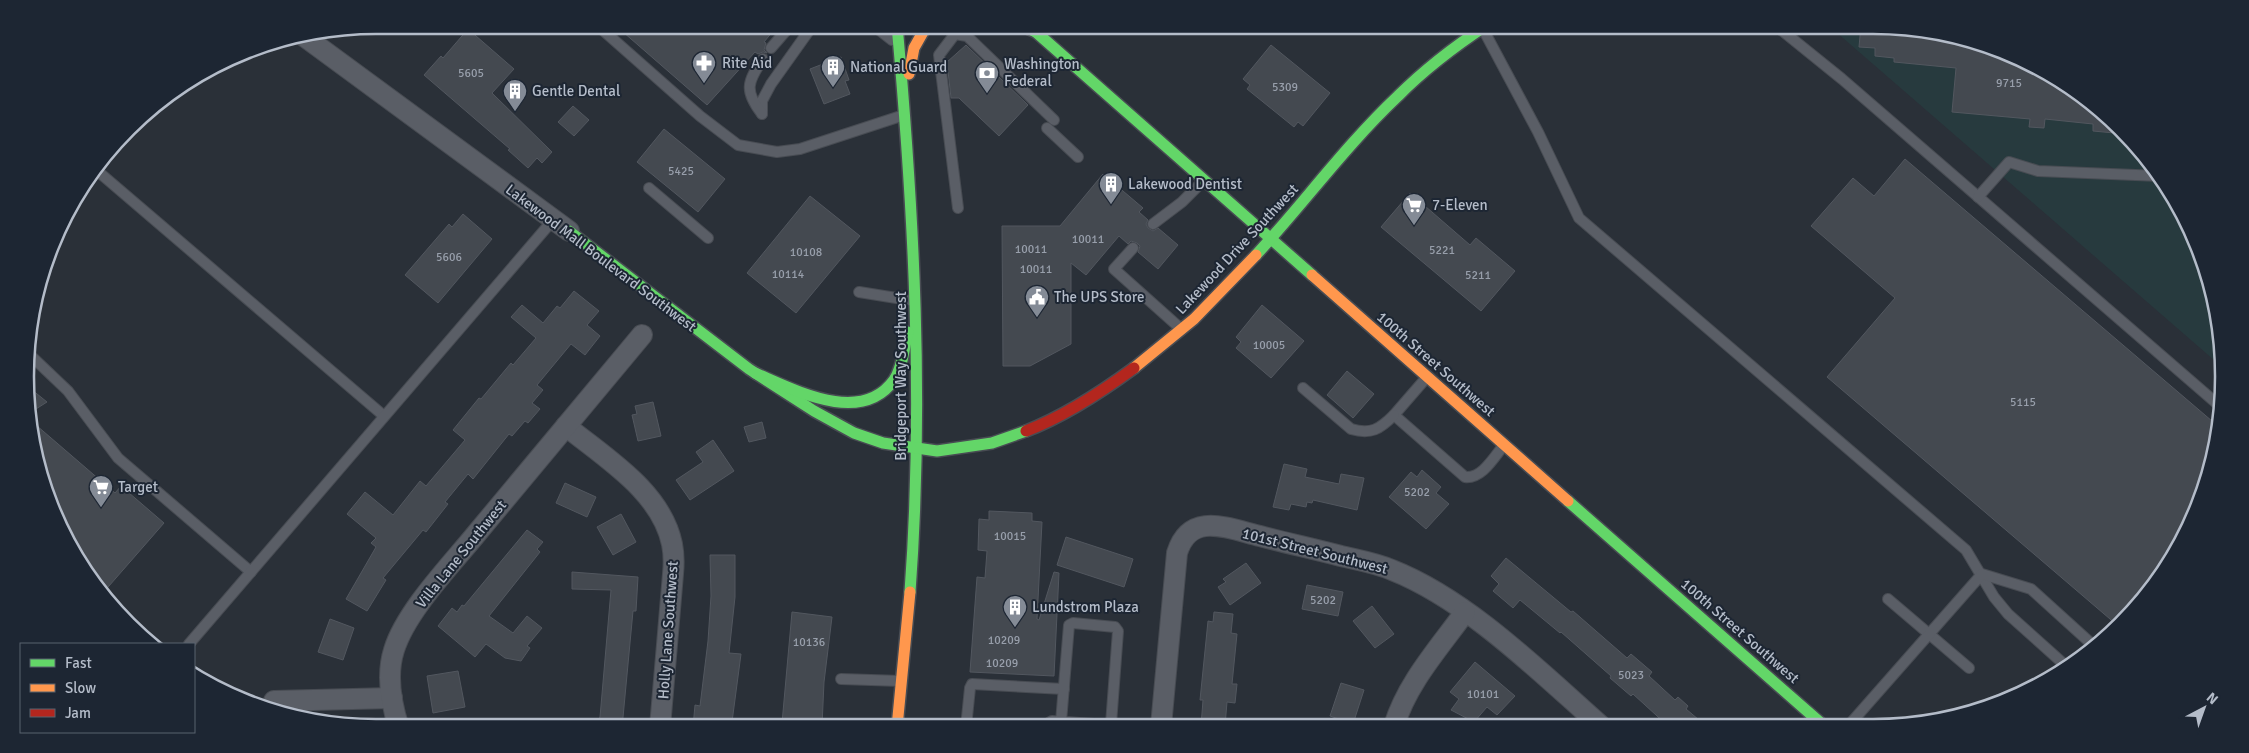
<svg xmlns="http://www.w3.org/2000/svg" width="2249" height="753" viewBox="0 0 2249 753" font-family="Signika,sans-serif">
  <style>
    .green { fill: #273a3e }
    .building { fill: #444950; stroke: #52575f }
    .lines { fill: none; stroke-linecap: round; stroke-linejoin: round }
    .lane-casing { stroke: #484c53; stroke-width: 12 }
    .street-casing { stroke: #484c53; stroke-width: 22 }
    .fast-casing { stroke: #484c53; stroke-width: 14 }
    .slow-casing { stroke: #484c53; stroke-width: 14 }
    .jam-casing { stroke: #484c53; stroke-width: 14 }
    .lane { stroke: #5a5e66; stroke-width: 10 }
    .street { stroke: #5a5e66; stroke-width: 20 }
    .fast { stroke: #63d668; stroke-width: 11 }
    .slow { stroke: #ff974d; stroke-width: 11 }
    .jam { stroke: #b3261e; stroke-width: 11 }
    .labels { text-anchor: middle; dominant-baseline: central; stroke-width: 4; stroke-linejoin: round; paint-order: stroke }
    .number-label { font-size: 12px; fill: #989fab }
    .poi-label { font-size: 15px; fill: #b4bcc9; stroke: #1d2633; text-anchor: start }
    .street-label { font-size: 15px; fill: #b4bcc9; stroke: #1d2633 }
    .rim { fill: none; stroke: #b4bcc9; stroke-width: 2.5 }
  </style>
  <rect width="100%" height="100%" fill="#2a3038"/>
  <path class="green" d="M1828 25C1862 25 1893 28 1926 32 1938 34 1952 34 1964 37 2073 66 2169 156 2205 263 2217 297 2221 332 2222 367Z"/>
  <g class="building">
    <path d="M615 25H778L764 42 766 43 764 50 767 53 763 52 758 54 755 52 707 105Z"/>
    <path d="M1861 25 1963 37 2028 61 2086 97 2125 134 2093 131V124L2045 119 2044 128 2029 127 2030 119 1952 112 1956 68 1894 62V58L1875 56V48L1859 47Z"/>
    <path d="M468 29 514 69 492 93 552 152 542 163 537 158 528 168 508 150 510 149 424 75 441 56 443 58Z"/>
    <path d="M966 45 1028 105 999 136 959 98H951L947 62Z"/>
    <path d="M1271 45 1330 93 1303 126 1298 122 1294 127 1247 89 1250 85 1243 79Z"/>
    <path d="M841 57 849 80 845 81 850 94 824 104 810 69Z"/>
    <path d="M573 106 589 120 574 136 558 122Z"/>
    <path d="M664 129 725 179 698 212 637 162Z"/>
    <path d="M1905 159 2219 427 2212 467 2177 552 2117 625 1827 377 1895 298 1811 226 1853 178 1874 196Z"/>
    <path d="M1103 174 1143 208 1139 212 1148 220 1146 224 1148 228 1153 231 1158 228 1178 245 1158 269 1138 252 1140 246 1137 243 1131 241 1128 244 1119 236 1086 275 1071 263V344L1030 366H1003L1002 226H1060Z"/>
    <path d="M1410 193 1470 245 1476 238 1515 271 1481 311 1381 227Z"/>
    <path d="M810 196 860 236 796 313 747 273Z"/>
    <path d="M463 214 492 239 438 303 405 275 449 224 452 227Z"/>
    <path d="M574 291 599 311 587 325 600 336 585 355 571 344 537 385 543 390 532 403 540 409 528 423 525 421 512 436 509 434 473 479 468 474 445 502 448 504 426 532 423 530 383 578 386 580 367 611 346 599 376 547 371 543 376 538 347 514 365 492 393 515 420 481 426 486 465 440 453 430 479 398 481 399 511 363 513 365 536 338 511 317 522 305 543 323 557 306 560 308Z"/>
    <path d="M1262 305 1304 341 1271 378 1236 348 1241 342 1236 337Z"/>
    <path d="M1347 371 1374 394 1353 418 1327 395Z"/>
    <path d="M26 385 47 402 28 414 26 400Z"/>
    <path d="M653 402 661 436 638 441 632 415 637 414 635 406Z"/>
    <path d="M29 419 115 493 121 486 164 523 102 594 84 572 37 467Z"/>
    <path d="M762 422 766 438 749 442 744 427Z"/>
    <path d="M713 440 734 471 690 500 676 480 703 462 696 452Z"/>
    <path d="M1284 464 1307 469 1305 477 1339 484 1341 474 1364 478 1357 510 1313 500 1312 503 1307 502 1306 507 1291 504 1289 510 1273 507Z"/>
    <path d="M1422 470 1441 487 1436 493 1449 504 1426 529 1389 497 1411 472 1417 477Z"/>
    <path d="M565 483 596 497 587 517 556 503Z"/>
    <path d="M989 511 1032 513V521L1042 522 1037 619 1039 620 1054 572 1059 573 1054 676 970 672 977 577 985 578 987 551 978 550 979 519 989 520Z"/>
    <path d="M621 514 636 542 613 555 597 527Z"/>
    <path d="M527 530 543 542 537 549 540 552 489 616 513 633 527 616 542 628 527 646 530 648 521 661 505 658 486 644 475 657 438 626 452 608 457 612 462 605 464 606Z"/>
    <path d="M1066 537 1133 559 1124 587 1057 565Z"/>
    <path d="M710 555H735V597L729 653 741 654 732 722 722 721V727H693L695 705 700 706 708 641 711 596Z"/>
    <path d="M1506 558 1571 612 1573 611 1627 658 1631 654 1652 672 1649 676 1675 700 1678 697 1688 706 1686 709 1705 725 1668 726 1633 694 1631 696 1610 678 1611 676 1561 632 1560 633 1520 600 1513 608 1506 602 1493 591 1499 584 1491 576Z"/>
    <path d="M1246 563 1261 583 1230 605 1218 587 1226 582 1223 579Z"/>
    <path d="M572 572 638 577 636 611H633L622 728H596L600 717 611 590 572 589Z"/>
    <path d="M1307 585 1343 592 1338 616 1302 609Z"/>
    <path d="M1372 606 1394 634 1375 648 1353 621Z"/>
    <path d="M792 612 832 617 824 682 822 726 782 723Z"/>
    <path d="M1214 612 1233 614 1231 633 1237 634 1232 684H1237L1235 703 1227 702 1225 726H1201L1203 700H1200L1208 621 1213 622Z"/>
    <path d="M330 619 354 628 343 660 318 652Z"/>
    <path d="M1475 662 1515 696 1497 715 1487 707 1474 722 1451 710 1459 699 1450 692Z"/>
    <path d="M458 671 465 707 433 713 427 676Z"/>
    <path d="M1341 683 1364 690 1353 724 1330 716Z"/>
  </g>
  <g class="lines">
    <g class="lane-casing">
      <g id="lane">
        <path d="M597 25 700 116 738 145 777 152 800 149 904 115"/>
        <path d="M873 25 892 40"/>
        <path d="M1775 25 1842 79 2222 408"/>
        <path d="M1483 29 1538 132 1579 218 1966 550 1994 597 2008 614 2066 666"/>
        <path d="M771 48 791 25"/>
        <path d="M762 114V101L771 84 813 25"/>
        <path d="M762 114C744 91 747 82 763 59"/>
        <path d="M1047 128 1078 157"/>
        <path d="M94 168 384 416"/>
        <path d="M649 188 708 238"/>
        <path d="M1978 197 2009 162 2038 171 2160 176"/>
        <path d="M958 208 939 55 955 34 967 36 1054 120"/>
        <path d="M1153 224 1182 202 1203 181"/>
        <path d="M1133 248 1114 269 1180 328"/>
        <path d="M859 292 915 301"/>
        <path d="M27 352 68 391 118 458 251 572"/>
        <path d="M1427 377 1394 415 1465 477C1482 479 1494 457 1504 445"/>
        <path d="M1303 388 1351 429C1371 435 1380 429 1394 415"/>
        <path d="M1888 599 1969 668"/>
        <path d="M189 644 553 220"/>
        <path d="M841 679 901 681"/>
        <path d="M1849 725 1982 574 2031 589 2095 647"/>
        <path d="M966 727 970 688 972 684 1064 689"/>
        <path d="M1042 727 1052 721 1108 725 1111 724 1118 631 1115 627 1073 623 1069 625 1061 722"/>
      </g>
    </g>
    <g class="street-casing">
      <g id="street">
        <path d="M301 34 569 231"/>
        <path d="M566 426C605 458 661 491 672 544 674 554 674 564 673 574L660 727"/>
        <path d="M274 701 392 698"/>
        <path d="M1161 726 1177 553C1190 511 1227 528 1260 536 1287 543 1314 549 1341 556 1358 560 1376 563 1392 570 1468 600 1540 672 1601 726"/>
        <path d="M1394 726C1407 683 1439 648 1465 612"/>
        <path d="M399 728C391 703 386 675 394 650 406 611 451 565 477 533 532 467 587 401 642 335"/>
      </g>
    </g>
    <g class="fast-casing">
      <g id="fast">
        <path d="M897 25C914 214 924 402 910 592"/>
        <path d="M1020 25 1036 32"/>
        <path d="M1028 25 1312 275"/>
        <path d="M569 231 749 369 814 411 854 433 883 443 937 451 992 443 1026 431"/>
        <path d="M1256 255C1304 203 1346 145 1398 96 1425 69 1455 46 1487 25"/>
        <path d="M755 373C795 390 861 426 894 380 903 367 904 347 908 332"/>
        <path d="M1568 501 1823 725"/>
      </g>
    </g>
    <g class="slow-casing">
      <g id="slow">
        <path d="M909 74 914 48 927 25"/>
        <path d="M1312 275 1568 501"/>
        <path d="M1134 368 1194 319 1256 255"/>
        <path d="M897 727 910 592"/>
      </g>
    </g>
    <g class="jam-casing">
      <path id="jam" d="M1026 431C1065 416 1100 393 1134 368"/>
    </g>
    <use href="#lane" class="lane"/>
    <use href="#street" class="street"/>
    <use href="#fast" class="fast"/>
    <use href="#slow" class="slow"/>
    <use href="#jam" class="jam"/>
  </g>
  <defs>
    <g id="pharmacy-pin" transform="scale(1.25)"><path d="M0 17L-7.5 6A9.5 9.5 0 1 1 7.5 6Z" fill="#848b96" stroke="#1d2633"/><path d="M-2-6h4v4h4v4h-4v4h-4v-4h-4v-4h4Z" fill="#fff"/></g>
    <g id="building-pin" transform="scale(1.25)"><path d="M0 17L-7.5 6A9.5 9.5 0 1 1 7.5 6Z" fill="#848b96" stroke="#1d2633"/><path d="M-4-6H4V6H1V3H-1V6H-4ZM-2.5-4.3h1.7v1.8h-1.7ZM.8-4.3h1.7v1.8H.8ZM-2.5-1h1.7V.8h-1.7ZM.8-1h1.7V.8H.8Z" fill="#fff"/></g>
    <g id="bank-pin" transform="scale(1.25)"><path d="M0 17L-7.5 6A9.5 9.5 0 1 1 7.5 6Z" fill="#848b96" stroke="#1d2633"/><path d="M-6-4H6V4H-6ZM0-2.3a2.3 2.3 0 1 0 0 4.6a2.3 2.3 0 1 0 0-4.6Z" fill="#fff"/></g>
    <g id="supermarket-pin" transform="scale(1.25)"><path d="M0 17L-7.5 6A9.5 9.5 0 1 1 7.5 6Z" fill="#848b96" stroke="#1d2633"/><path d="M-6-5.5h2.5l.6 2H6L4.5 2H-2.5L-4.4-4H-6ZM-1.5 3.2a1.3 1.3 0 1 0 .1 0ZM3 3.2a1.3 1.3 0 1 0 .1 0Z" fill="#fff"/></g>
    <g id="civic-pin" transform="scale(1.25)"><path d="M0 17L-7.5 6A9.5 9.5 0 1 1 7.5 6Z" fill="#848b96" stroke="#1d2633"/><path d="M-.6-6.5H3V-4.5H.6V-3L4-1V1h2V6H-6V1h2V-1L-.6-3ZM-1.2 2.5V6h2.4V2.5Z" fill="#fff"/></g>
  </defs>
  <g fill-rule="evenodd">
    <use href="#pharmacy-pin" x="704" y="63"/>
    <use href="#building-pin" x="833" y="67"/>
    <use href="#bank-pin" x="987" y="73"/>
    <use href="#building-pin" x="515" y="91"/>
    <use href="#building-pin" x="1111" y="184"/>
    <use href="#supermarket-pin" x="1414" y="205"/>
    <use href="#civic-pin" x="1037" y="297"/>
    <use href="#supermarket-pin" x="101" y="487"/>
    <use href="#building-pin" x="1015" y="607"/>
  </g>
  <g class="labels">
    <g class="number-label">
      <text x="471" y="73">5605</text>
      <text x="2009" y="83">9715</text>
      <text x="1285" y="87">5309</text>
      <text x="681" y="171">5425</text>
      <text x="1088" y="239">10011</text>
      <text x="1031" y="249">10011</text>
      <text x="1442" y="250">5221</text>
      <text x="806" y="252">10108</text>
      <text x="449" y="257">5606</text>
      <text x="1036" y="269">10011</text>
      <text x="788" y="274">10114</text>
      <text x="1478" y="275">5211</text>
      <text x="1269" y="345">10005</text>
      <text x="2023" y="402">5115</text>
      <text x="1417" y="492">5202</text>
      <text x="1010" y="536">10015</text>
      <text x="1323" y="600">5202</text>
      <text x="1004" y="640">10209</text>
      <text x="809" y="642">10136</text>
      <text x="1002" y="663">10209</text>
      <text x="1631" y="675">5023</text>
      <text x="1483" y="694">10101</text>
    </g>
    <g class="poi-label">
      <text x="722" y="63">Rite Aid</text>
      <text x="1004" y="64">Washington<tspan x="1004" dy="17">Federal</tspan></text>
      <text x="850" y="67">National Guard</text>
      <text x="532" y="91">Gentle Dental</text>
      <text x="1128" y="184">Lakewood Dentist</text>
      <text x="1432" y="205">7-Eleven</text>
      <text x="1054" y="297">The UPS Store</text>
      <text x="118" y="487">Target</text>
      <text x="1032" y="607">Lundstrom Plaza</text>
    </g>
    <g class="street-label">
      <text transform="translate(1237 249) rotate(-47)">Lakewood Drive Southwest</text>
      <text transform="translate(601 258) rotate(37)">Lakewood Mall Boulevard Southwest</text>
      <text transform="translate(1436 364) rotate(41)">100th Street Southwest</text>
      <text transform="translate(901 376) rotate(-90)">Bridgeport Way Southwest</text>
      <text transform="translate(1315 551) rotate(14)">101st Street Southwest</text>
      <text transform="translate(461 554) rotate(-51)">Villa Lane Southwest</text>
      <text transform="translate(668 630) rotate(-86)">Holly Lane Southwest</text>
      <text transform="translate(1740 631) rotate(41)">100th Street Southwest</text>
    </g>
  </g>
  <path d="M0 0H2249V753H0ZM376 34H1873A342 342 0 0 1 2215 376V377A342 342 0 0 1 1873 719H376A342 342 0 0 1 34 377V376A342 342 0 0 1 376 34Z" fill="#1d2633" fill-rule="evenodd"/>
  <path class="rim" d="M376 34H1873A342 342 0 0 1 2215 376V377A342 342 0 0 1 1873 719H376A342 342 0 0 1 34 377V376A342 342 0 0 1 376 34Z"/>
  <rect x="20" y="643" width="175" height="90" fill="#1d2633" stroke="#59626f"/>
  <rect x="30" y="659" width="25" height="8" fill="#63d668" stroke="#59626f"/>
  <text x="65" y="668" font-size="15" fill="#b4bcc9">Fast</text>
  <rect x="30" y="684" width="25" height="8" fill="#ff974d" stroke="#59626f"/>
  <text x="65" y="693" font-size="15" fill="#b4bcc9">Slow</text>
  <rect x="30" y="709" width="25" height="8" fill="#b3261e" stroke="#59626f"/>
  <text x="65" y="718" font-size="15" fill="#b4bcc9">Jam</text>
  <g transform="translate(2204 708) rotate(41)" stroke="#1d2633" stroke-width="4" paint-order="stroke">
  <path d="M0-4L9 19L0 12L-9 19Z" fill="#b4bcc9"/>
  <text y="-8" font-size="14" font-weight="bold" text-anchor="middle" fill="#b4bcc9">N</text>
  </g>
</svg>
